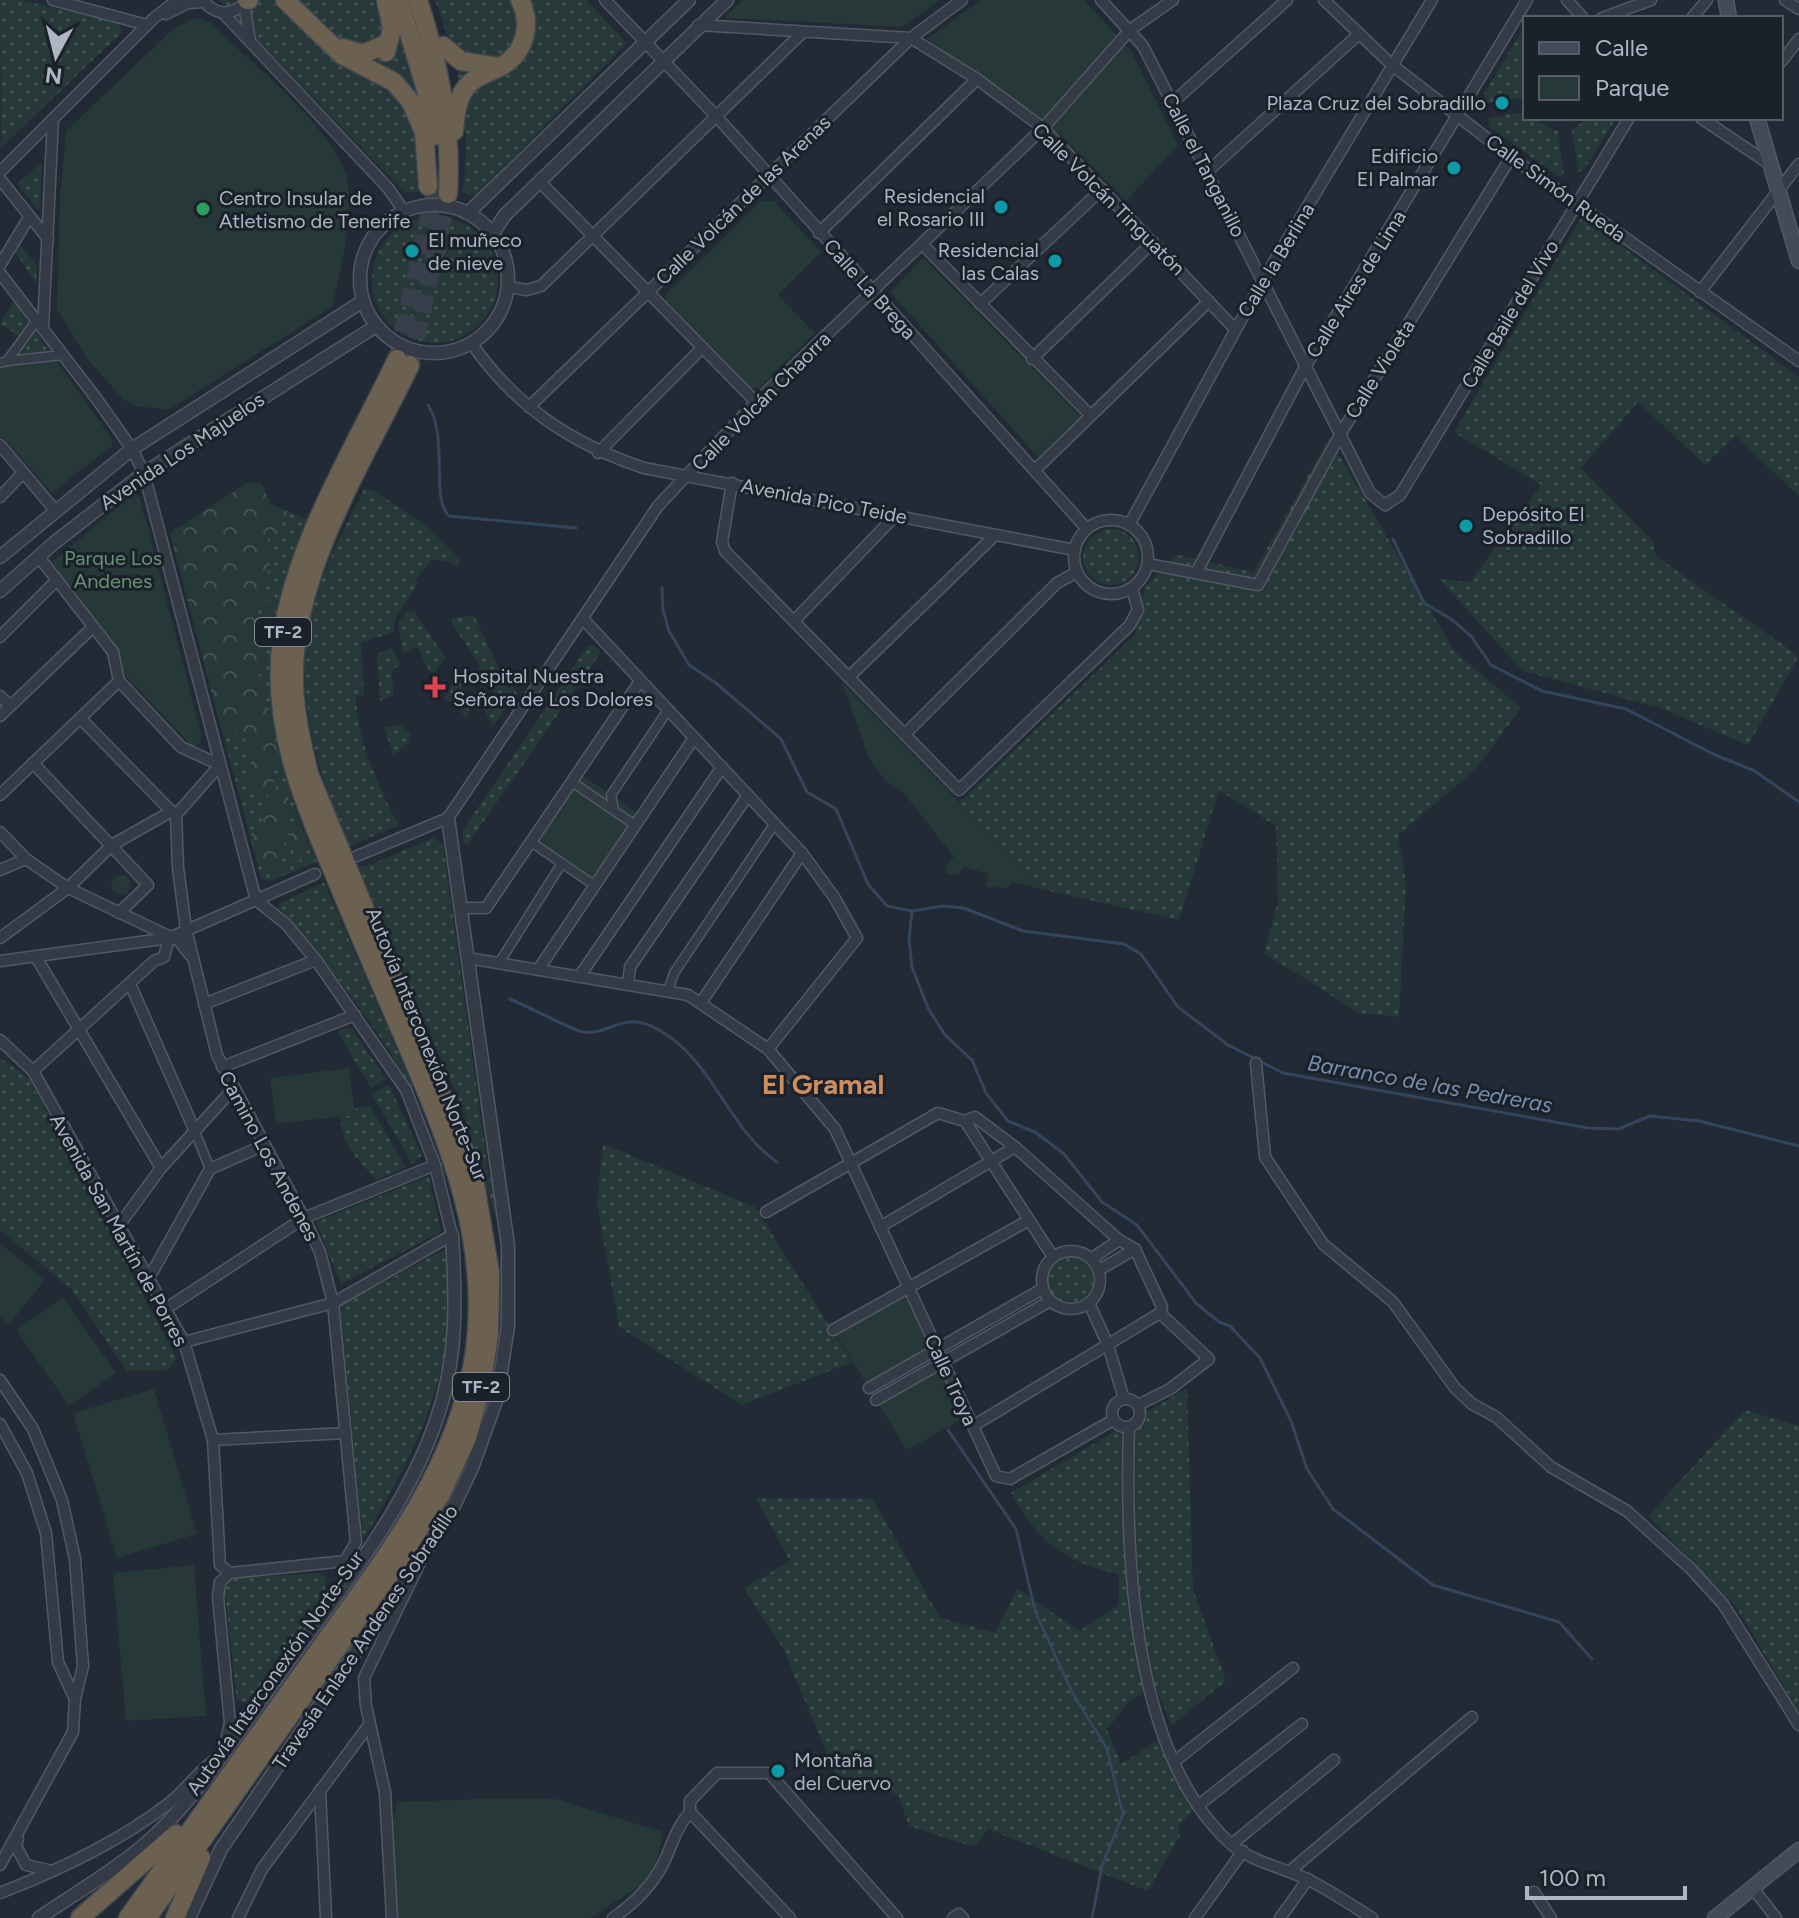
<svg xmlns="http://www.w3.org/2000/svg" width="1799" height="1918" viewBox="0 0 1799 1918" font-family="Figtree,sans-serif">
  <style>
    .grass { fill: url(#grass-dots) }
    .forest { fill: url(#forest-crowns) }
    .park { fill: #263838 }
    .lines { fill: none; stroke-linecap: round; stroke-linejoin: round }
    .stream { stroke: #35455c; stroke-width: 3 }
    .motorway-tunnel { stroke: #363f4a; stroke-width: 18; stroke-dasharray: 18 9; stroke-linecap: butt }
    .pedestrian-casing { stroke: #515964; stroke-width: 11 }
    .minor-casing { stroke: #515964; stroke-width: 13 }
    .tertiary-casing { stroke: #515964; stroke-width: 15 }
    .secondary-casing { stroke: #515964; stroke-width: 17 }
    .motorway-casing { stroke: #3e4650; stroke-width: 21 }
    .pedestrian { stroke: #343b46; stroke-width: 8 }
    .minor { stroke: #343b46; stroke-width: 10 }
    .tertiary { stroke: #343b46; stroke-width: 12 }
    .secondary { stroke: #424b59; stroke-width: 14 }
    .motorway { stroke: #6c6151; stroke-width: 18 }
    .culture-dot { fill: #0f9aa8; stroke: #1a212a; stroke-width: 3 }
    .leisure-dot { fill: #2e9e5b; stroke: #1a212a; stroke-width: 3 }
    .health-dot { fill: #e0444e; stroke: #1a212a; stroke-width: 3 }
    .labels { text-anchor: middle; dominant-baseline: central; stroke-width: 6; stroke-linejoin: round; paint-order: stroke }
    .shield { fill: #1a212a; stroke: #828995; stroke-width: 2 }
    .shield-label { font-size: 18px; font-weight: bold; fill: #aeb6c3 }
    .poi-label { font-size: 20px; fill: #aeb6c3; stroke: #1a212a; text-anchor: start }
    .street-label { font-size: 20px; fill: #aeb6c3; stroke: #1a212a }
    .park-label { font-size: 20px; fill: #679271; stroke: #1a212a }
    .water-label { font-size: 22px; font-style: italic; fill: #788eaa; stroke: #1a212a }
    .district-label { font-size: 28px; font-weight: bold; fill: #cc8e5f; stroke: #1a212a }
  </style>
  <defs>
    <pattern id="grass-dots" width="8" height="8" patternUnits="userSpaceOnUse" patternTransform="scale(2)"><rect width="8" height="8" fill="#263838"/><path d="M2 2h.1M6 6h.1" fill="none" stroke="#435353" stroke-width="1.8" stroke-linecap="round"/></pattern>
    <pattern id="forest-crowns" width="20" height="18" patternUnits="userSpaceOnUse" patternTransform="scale(2)"><rect width="20" height="18" fill="#263838"/><path d="M2 6a3 3 0 1 1 6 0M12 15a3 3 0 1 1 6 0" fill="none" stroke="#435353"/></pattern>
  </defs>
  <rect width="100%" height="100%" fill="#212a35"/>
  <g class="grass">
    <path d="M0 0H20L119 23 122 32 1 148Z"/>
    <path d="M219 0H383L400 32 423 97 418 192 405 193Z"/>
    <path d="M435 0H586L627 43 475 196 462 193C473 126 459 63 435 0Z"/>
    <path d="M1525 26V98L1485 104 1484 94Z"/>
    <path d="M1525 112V118C1538 118 1545 128 1558 131L1564 175 1558 176 1488 126 1489 118Z"/>
    <path d="M1589 118H1616L1584 170 1578 172 1572 130Z"/>
    <path d="M42 162 40 212 17 184Z"/>
    <path d="M1582 217 1799 377V496L1735 436 1705 465 1638 402 1581 468 1652 540 1657 557 1799 656 1748 745 1660 708 1523 671 1439 579 1470 582 1541 485 1454 432Z"/>
    <circle cx="435" cy="280" r="63"/>
    <path d="M19 244 37 265 36 284 15 251Z"/>
    <path d="M14 301 30 324 20 337 0 323Z"/>
    <path d="M33 329 51 353 13 357Z"/>
    <path d="M1329 438 1454 651 1521 708 1475 770 1398 835 1406 882 1399 1017 1359 1013 1264 953 1278 902 1276 826 1219 790 1179 920 1045 890 959 803 1135 635 1145 587 1177 555 1254 572Z"/>
    <path d="M249 482 262 484 270 504 308 520C255 640 263 744 317 862L270 881 261 878 170 533Z"/>
    <path d="M364 489 373 490 428 527 461 560 457 567 452 562 432 560 415 580 419 582 394 621V632L361 643 364 695H356C357 740 378 787 399 825L348 847C314 764 287 673 320 584 332 551 349 520 364 489Z"/>
    <circle cx="1111" cy="557" r="28"/>
    <path d="M407 611H414L446 658 435 672 430 673 417 646 403 653 398 622Z"/>
    <path d="M474 615 508 689 513 687 517 693 493 726 484 709 497 701 474 656 452 624V618Z"/>
    <path d="M594 645 601 652 468 844H464L462 831 588 646Z"/>
    <path d="M392 648 401 665 391 670 394 695 380 701 377 654Z"/>
    <path d="M453 682 460 683 472 702 466 719 458 706 444 698Z"/>
    <path d="M402 724 410 734 409 742 393 756 384 727Z"/>
    <path d="M433 838 443 844 489 1177 493 1176 499 1214 495 1216 460 1102 357 867 370 865Z"/>
    <path d="M324 882 411 1082 413 1090 381 1038 318 951 278 909 279 904Z"/>
    <path d="M345 1028 352 1029 386 1079 371 1088 338 1032Z"/>
    <path d="M0 1058 29 1078 177 1359 168 1370 127 1371 71 1289 0 1230Z"/>
    <path d="M389 1085 422 1155 412 1164 372 1094Z"/>
    <path d="M369 1105 406 1167 377 1180C361 1164 338 1141 341 1116L354 1115V1109Z"/>
    <path d="M603 1144 755 1207 852 1362 742 1405 619 1327 597 1203Z"/>
    <path d="M429 1176 441 1232 341 1284 316 1222Z"/>
    <path d="M447 1248C448 1274 453 1303 449 1329 437 1412 405 1469 363 1540L340 1306Z"/>
    <circle cx="1070" cy="1280" r="23"/>
    <path d="M1187 1388 1193 1589 1226 1681 1172 1725 1155 1686 1127 1703 1107 1730 1121 1764 1160 1739 1196 1807 1179 1826 1180 1836 1148 1891 988 1829 975 1847 909 1826 898 1794 838 1781 784 1650 744 1588 790 1561 756 1498 873 1499 940 1618 995 1633 1017 1589 1079 1631 1119 1605V1574C1065 1563 1037 1540 1011 1493Z"/>
    <path d="M1745 1410 1799 1426V1712L1735 1605 1648 1516Z"/>
    <path d="M320 1573 327 1578 323 1600 248 1702 237 1701 224 1585 230 1578Z"/>
  </g>
  <path class="forest" d="M249 482 262 484 270 504 287 511 281 529 267 538 273 550 258 616 266 611V602L271 600 274 612 271 630 263 636 262 663 252 669 255 677 262 676 266 692 256 704 269 708 279 762 271 773 278 795 285 790 289 794 287 803 295 811 283 821 286 825 297 819 301 823 308 850 299 861 292 858 294 849 290 835 282 833 285 849 279 860 283 864V872L278 874 273 871 272 863 258 866 251 833 263 820 268 793 247 785 244 779 260 776 251 765 253 754 242 735 221 728 170 533Z"/>
  <g class="park">
    <path d="M743 0H940L902 27 727 18 725 16Z"/>
    <path d="M981 0H1084L1131 51 1178 145 1126 201 1058 132 927 39Z"/>
    <path d="M195 17 210 22C251 63 322 118 344 169 358 199 340 275 332 307L168 410 136 406 124 400 87 359 57 309 60 197 66 131 172 30Z"/>
    <path d="M761 201H774L821 252 778 295 815 333 759 388H751L666 301V294Z"/>
    <path d="M923 258 1080 416 1038 457 890 292Z"/>
    <path d="M56 360 113 440 112 446 52 493 4 438 0 437V367Z"/>
    <path d="M135 493 140 498 202 737 197 746H192L120 670 117 650 52 562Z"/>
    <path d="M842 682 1045 890 1012 882 1008 888 986 887 988 874 965 867 957 875 947 874 946 866 954 857 903 792 886 781 869 759Z"/>
    <path d="M578 772 641 816 594 885 531 842Z"/>
    <circle cx="121" cy="885" r="10"/>
    <path d="M349 1068 355 1115 276 1124 270 1078Z"/>
    <path d="M0 1243 45 1280 9 1324 0 1317Z"/>
    <path d="M908 1287 937 1348 869 1388 833 1330Z"/>
    <path d="M63 1297 116 1373 69 1406 16 1330Z"/>
    <path d="M943 1362 968 1416 907 1450 876 1400Z"/>
    <path d="M154 1389 197 1534 117 1558 73 1413Z"/>
    <path d="M194 1565 206 1716 126 1721 113 1573Z"/>
    <path d="M481 1799H556L663 1832 657 1862 641 1885 591 1918H397L393 1821 397 1802Z"/>
  </g>
  <g class="lines">
    <g class="stream">
      <path d="M428 405C449 437 430 499 449 516L576 528"/>
      <path d="M1393 539 1424 603 1451 619 1471 636 1491 665 1542 691 1626 709 1715 755 1753 770 1799 802"/>
      <path d="M662 587 663 610 669 631 689 665 716 683 781 739 807 792 836 809 868 884 887 906 912 911 943 906 964 908 1023 931 1124 944 1141 954 1178 1007 1228 1045 1283 1073 1588 1128 1618 1129 1650 1116 1699 1121 1799 1146"/>
      <path d="M912 911 909 939 912 967 928 1008 945 1035 972 1060 986 1093 1008 1121 1035 1132 1064 1154 1102 1202 1137 1225 1196 1303 1219 1322 1230 1326 1260 1358 1291 1421 1307 1469 1333 1509 1433 1585 1559 1622 1592 1659"/>
      <path d="M510 999C525 1005 574 1031 583 1032 613 1035 623 1009 659 1030 713 1060 728 1129 777 1162"/>
      <path d="M948 1430 1016 1529 1035 1611 1072 1692 1107 1749 1123 1814 1102 1866 1092 1918"/>
    </g>
    <g class="motorway-tunnel">
      <path d="M397 359 435 190"/>
      <path d="M410 365 448 194"/>
    </g>
    <g class="pedestrian-casing">
      <g id="pedestrian">
        <path d="M7 361 63 355"/>
        <path d="M0 363 7 361 37 320"/>
        <path d="M572 782 635 825"/>
        <path d="M614 810 611 795 668 710"/>
        <path d="M531 842 594 885"/>
        <path d="M499 963 562 863"/>
        <path d="M668 991 674 973 775 823"/>
        <path d="M194 1129 210 1169"/>
      </g>
    </g>
    <g class="minor-casing">
      <g id="minor">
        <path d="M53 0 147 25"/>
        <path d="M203 0C216 17 234 16 247 0"/>
        <path d="M605 0 717 117 1087 529"/>
        <path d="M1101 0 1143 46 1370 493 1385 505 1400 495 1629 118"/>
        <path d="M1324 0 1392 65 1511 157 1799 361"/>
        <path d="M1567 0 1583 18"/>
        <path d="M1785 0 1799 9"/>
        <path d="M244 4 250 41"/>
        <path d="M223 13 388 188 404 211"/>
        <path d="M166 14 188 3 204 2"/>
        <path d="M1602 18 1651 0"/>
        <path d="M1692 18 1707 0"/>
        <path d="M698 25 911 38 977 79 1043 128 1235 329"/>
        <path d="M1781 62 1799 39"/>
        <path d="M1172 103 1287 0"/>
        <path d="M1701 118 1771 165"/>
        <path d="M0 172 153 19 177 0"/>
        <path d="M1207 172 1359 34"/>
        <path d="M0 179 48 239"/>
        <path d="M539 181 756 402"/>
        <path d="M819 233 977 79"/>
        <path d="M923 245 1090 415"/>
        <path d="M0 265 28 219"/>
        <path d="M0 273 96 398 132 449 144 473 256 900 286 924 316 960 406 1090 435 1165 452 1235 333 1303 184 1342"/>
        <path d="M509 287 527 290 541 286 802 33"/>
        <path d="M1700 292 1799 164"/>
        <path d="M980 304 1102 189"/>
        <path d="M43 328 53 119"/>
        <path d="M472 344C516 407 572 444 644 468L1075 550"/>
        <path d="M1032 359 1153 242"/>
        <path d="M529 407 911 38 962 0"/>
        <path d="M0 445 54 509"/>
        <path d="M598 453 702 348"/>
        <path d="M1035 470 1209 301"/>
        <path d="M732 483 722 542 725 551 959 790 1129 626 1138 610 1132 588"/>
        <path d="M0 497 22 474"/>
        <circle cx="1111" cy="557" r="37"/>
        <path d="M1129 525 1263 280 1432 0"/>
        <path d="M39 557 113 652 119 681 181 747 220 765 176 815"/>
        <path d="M1148 564 1258 585 1341 433 1511 157"/>
        <path d="M1196 573 1305 367 1527 0"/>
        <path d="M584 620 802 853 834 897 857 938 768 1049"/>
        <path d="M795 620 896 515"/>
        <path d="M0 637 57 580"/>
        <path d="M850 676 995 535"/>
        <path d="M0 696 10 706"/>
        <path d="M0 716 93 627"/>
        <path d="M81 719 174 814"/>
        <path d="M905 734 1057 583 1077 572"/>
        <path d="M33 763 148 885 119 913"/>
        <path d="M0 795 119 681"/>
        <path d="M0 832 26 859 68 888 179 941 190 955"/>
        <path d="M357 856 448 818 658 506 756 402 1043 128 1130 30 1173 0"/>
        <path d="M0 870 26 859"/>
        <path d="M461 908H486L640 681"/>
        <path d="M0 938 68 888 112 845 172 811"/>
        <path d="M36 957 161 1168"/>
        <path d="M468 958 688 995 768 1049 835 1129 996 1476 1010 1479 1113 1420"/>
        <path d="M0 961 169 938 315 874"/>
        <path d="M538 970 694 738"/>
        <path d="M579 977 722 767"/>
        <path d="M628 985 630 967 748 795"/>
        <path d="M131 986 194 1129"/>
        <path d="M702 1001 802 853"/>
        <path d="M204 1004 316 960"/>
        <path d="M0 1040 33 1071 184 1342 213 1440 220 1565 230 1573"/>
        <path d="M1256 1063 1265 1157 1323 1244 1393 1302 1455 1388 1472 1404 1496 1417 1551 1467 1627 1511 1691 1569 1723 1604 1799 1725"/>
        <path d="M222 1067 355 1015"/>
        <path d="M33 1071 154 961 164 957 169 938"/>
        <path d="M965 1121 1053 1257"/>
        <path d="M766 1212 938 1113 965 1121 975 1117 1015 1147 1119 1240 1135 1249 1162 1307 1160 1313"/>
        <path d="M118 1227 161 1168 234 1088"/>
        <path d="M880 1227 1015 1147"/>
        <circle cx="1071" cy="1280" r="29"/>
        <path d="M1091 1259 1119 1240"/>
        <path d="M1099 1270 1135 1249"/>
        <path d="M147 1274 153 1271 210 1169 264 1145"/>
        <path d="M1089 1303 1108 1345 1124 1399"/>
        <path d="M167 1308 304 1218 435 1165"/>
        <path d="M833 1330 1029 1220"/>
        <path d="M0 1380 33 1429 62 1500 75 1559 83 1666 75 1699 73 1732 0 1865"/>
        <path d="M869 1388 1042 1289"/>
        <circle cx="1126" cy="1413" r="14"/>
        <path d="M876 1400 1050 1301"/>
        <path d="M1138 1405 1170 1389 1209 1359 1160 1313"/>
        <path d="M0 1424 27 1473 46 1533 58 1662 75 1699"/>
        <path d="M973 1426 1160 1313"/>
        <path d="M1129 1427C1125 1551 1131 1754 1231 1844 1251 1862 1285 1868 1309 1880 1331 1891 1351 1905 1372 1918"/>
        <path d="M213 1440 346 1433"/>
        <path d="M1175 1761 1293 1668"/>
        <path d="M320 1790 326 1918"/>
        <path d="M1200 1804 1302 1724"/>
        <path d="M690 1812V1801L717 1773H769L897 1918"/>
        <path d="M690 1812 790 1918"/>
        <path d="M18 1839 16 1846 26 1865 48 1870"/>
        <path d="M1232 1844 1334 1760"/>
        <path d="M1290 1871 1472 1717"/>
        <path d="M1752 1887 1776 1918"/>
        <path d="M1534 1892 1551 1918"/>
        <path d="M0 1893C57 1871 120 1841 168 1804 188 1788 201 1767 223 1754L230 1723 218 1597 220 1582 230 1573 345 1561 356 1542 333 1303 320 1252 304 1218 217 1055 186 929 178 868 176 815"/>
        <path d="M238 1918 262 1869 369 1725"/>
        <path d="M392 1918 385 1792 366 1706 364 1678 420 1563"/>
        <path d="M613 1918C635 1903 652 1886 664 1862 673 1843 676 1828 690 1812"/>
        <path d="M953 1918 959 1914 963 1918"/>
        <path d="M1195 1918 1243 1851"/>
        <path d="M1280 1918 1308 1879"/>
      </g>
    </g>
    <g class="tertiary-casing">
      <g id="tertiary">
        <circle cx="434" cy="279" r="74"/>
        <path d="M468 213 689 0"/>
        <path d="M493 233 505 215 727 0"/>
        <path d="M0 557 132 449 363 301"/>
        <path d="M0 591 54 543 144 473 376 326"/>
        <path d="M39 1918C77 1892 118 1869 153 1837 204 1789 242 1726 283 1669 338 1592 405 1512 436 1421 458 1359 456 1300 452 1235"/>
        <path d="M189 1918 221 1849 449 1516 472 1468 497 1398 508 1326V1246L448 818"/>
      </g>
    </g>
    <g class="secondary-casing">
      <g id="secondary">
        <path d="M1726 0 1729 18"/>
        <path d="M1757 118 1799 261"/>
        <path d="M1715 1918 1799 1850"/>
      </g>
    </g>
    <g class="motorway-casing">
      <g id="motorway">
        <path d="M247 0H249"/>
        <path d="M285 0 342 55 394 82 411 102 424 132 428 186"/>
        <path d="M399 0 430 103 434 136"/>
        <path d="M418 0C439 64 452 126 448 194"/>
        <path d="M443 46 461 61 498 67"/>
        <path d="M343 48 363 54 388 43"/>
        <path d="M386 52 392 29 386 0"/>
        <path d="M454 131C455 116 457 95 469 84 478 75 491 72 502 66 526 51 532 24 520 0"/>
        <path d="M80 1918 176 1834"/>
        <path d="M128 1918C187 1836 245 1753 304 1671 371 1576 452 1481 473 1363 493 1245 449 1144 404 1038 380 983 356 927 333 871 300 795 271 722 282 638 296 540 355 448 397 359"/>
        <path d="M147 1918 393 1569 440 1496 467 1438 481 1387 489 1335 490 1273 473 1172 309 774C302 744 295 715 294 684 290 575 364 461 410 365"/>
        <path d="M175 1918 201 1858"/>
      </g>
    </g>
    <use href="#pedestrian" class="pedestrian"/>
    <use href="#minor" class="minor"/>
    <use href="#tertiary" class="tertiary"/>
    <use href="#secondary" class="secondary"/>
    <use href="#motorway" class="motorway"/>
  </g>
  <g class="culture-dot">
    <circle cx="1502" cy="103" r="8"/>
    <circle cx="1454" cy="168" r="8"/>
    <circle cx="1001" cy="207" r="8"/>
    <circle cx="412" cy="251" r="8"/>
    <circle cx="1055" cy="261" r="8"/>
    <circle cx="1466" cy="526" r="8"/>
    <circle cx="778" cy="1771" r="8"/>
  </g>
  <circle class="leisure-dot" cx="203" cy="209" r="8"/>
  <path class="health-dot" d="M431 675h8v8h8v8h-8v8h-8v-8h-8v-8h8z"/>
  <g class="labels">
    <g class="shield">
      <rect x="255" y="618" width="56" height="28" rx="6"/>
      <rect x="453" y="1373" width="56" height="28" rx="6"/>
    </g>
    <g class="shield-label">
      <text x="283" y="632">TF-2</text>
      <text x="481" y="1387">TF-2</text>
    </g>
    <g class="poi-label">
      <text x="1486" y="103" text-anchor="end">Plaza Cruz del Sobradillo</text>
      <text x="1438" y="156" text-anchor="end">Edificio<tspan x="1438" dy="23">El Palmar</tspan></text>
      <text x="985" y="196" text-anchor="end">Residencial<tspan x="985" dy="23">el Rosario III</tspan></text>
      <text x="219" y="198">Centro Insular de<tspan x="219" dy="23">Atletismo de Tenerife</tspan></text>
      <text x="428" y="240">El muñeco<tspan x="428" dy="23">de nieve</tspan></text>
      <text x="1039" y="250" text-anchor="end">Residencial<tspan x="1039" dy="23">las Calas</tspan></text>
      <text x="1482" y="514">Depósito El<tspan x="1482" dy="23">Sobradillo</tspan></text>
      <text x="453" y="676">Hospital Nuestra<tspan x="453" dy="23">Señora de Los Dolores</tspan></text>
      <text x="794" y="1760">Montaña<tspan x="794" dy="23">del Cuervo</tspan></text>
    </g>
    <g class="street-label">
      <text transform="translate(1204 165) rotate(63)">Calle el Tanganillo</text>
      <text transform="translate(1556 188) rotate(36)">Calle Simón Rueda</text>
      <text transform="translate(1109 199) rotate(45)">Calle Volcán Tinguatón</text>
      <text transform="translate(743 200) rotate(-44)">Calle Volcán de las Arenas</text>
      <text transform="translate(1276 260) rotate(-59)">Calle la Berlina</text>
      <text transform="translate(1356 284) rotate(-58)">Calle Aires de Lima</text>
      <text transform="translate(870 289) rotate(48)">Calle La Brega</text>
      <text transform="translate(1510 314) rotate(-59)">Calle Baile del Vivo</text>
      <text transform="translate(1380 369) rotate(-58)">Calle Violeta</text>
      <text transform="translate(761 401) rotate(-45)">Calle Volcán Chaorra</text>
      <text transform="translate(182 451) rotate(-34)">Avenida Los Majuelos</text>
      <text transform="translate(824 501) rotate(11)">Avenida Pico Teide</text>
      <text transform="translate(427 1044) rotate(68)">Autovía Interconexión Norte-Sur</text>
      <text transform="translate(269 1156) rotate(62)">Camino Los Andenes</text>
      <text transform="translate(119 1230) rotate(61)">Avenida San Martín de Porres</text>
      <text transform="translate(951 1380) rotate(65)">Calle Troya</text>
      <text transform="translate(365 1637) rotate(-56)">Travesía Enlace Andenes Sobradillo</text>
      <text transform="translate(275 1673) rotate(-55)">Autovía Interconexión Norte-Sur</text>
    </g>
    <g class="park-label">
      <text x="113" y="558">Parque Los<tspan x="113" dy="23">Andenes</tspan></text>
    </g>
    <g class="water-label">
      <text transform="translate(1430 1084) rotate(10)">Barranco de las Pedreras</text>
    </g>
    <g class="district-label">
      <text x="823" y="1084">El Gramal</text>
    </g>
  </g>
  <rect x="1523" y="16" width="260" height="104" fill="#1a212a" stroke="#555d67" stroke-width="2"/>
  <rect x="1539" y="42" width="40" height="12" fill="#424b59" stroke="#555d67" stroke-width="2"/>
  <text x="1595" y="56" font-size="24" fill="#aeb6c3">Calle</text>
  <rect x="1539" y="76" width="40" height="24" fill="#263838" stroke="#555d67" stroke-width="2"/>
  <text x="1595" y="96" font-size="24" fill="#aeb6c3">Parque</text>
  <g transform="translate(56 56) rotate(187)" stroke="#1a212a" stroke-width="6" paint-order="stroke">
  <path d="M0-6L14 30L0 20L-14 30Z" fill="#aeb6c3"/>
  <text y="-12" font-size="22" font-weight="bold" text-anchor="middle" fill="#aeb6c3">N</text>
  </g>
  <path d="M1527 1886v12h158v-12" fill="none" stroke="#aeb6c3" stroke-width="4"/>
  <text x="1539" y="1886" font-size="24" fill="#aeb6c3" stroke="#1a212a" stroke-width="6" paint-order="stroke">100 m</text>
</svg>
